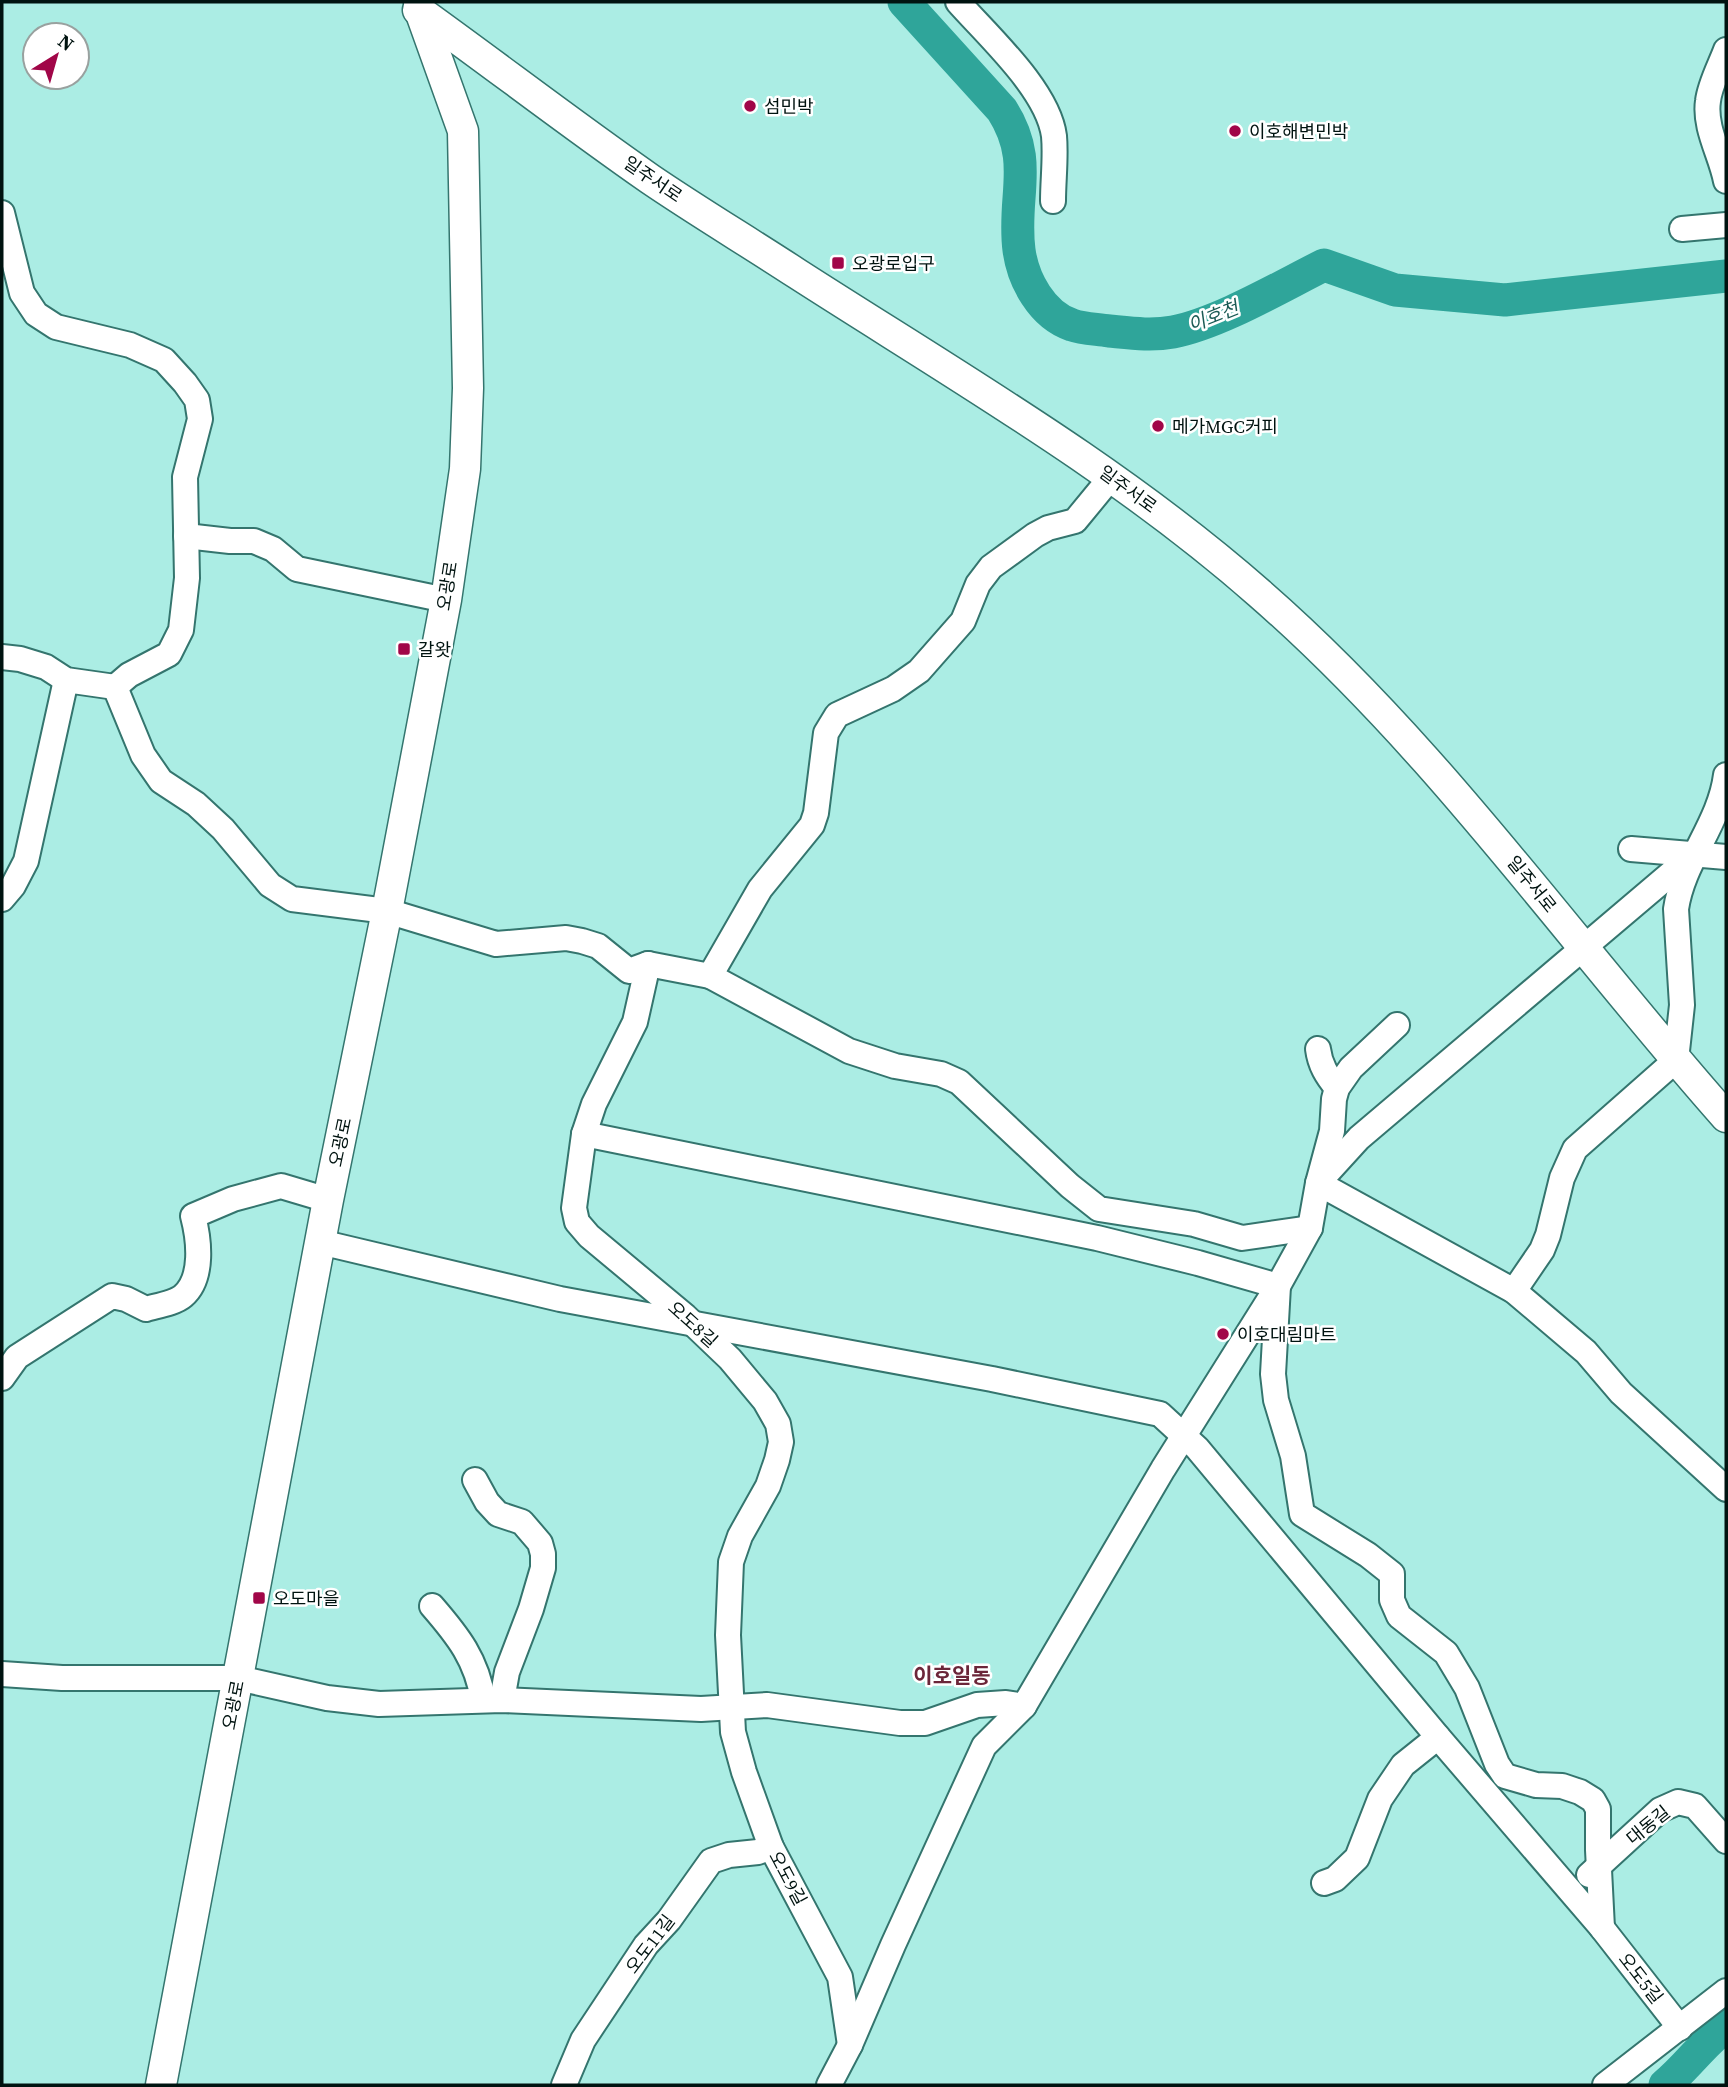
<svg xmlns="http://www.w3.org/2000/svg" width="1728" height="2087" viewBox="0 0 1728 2087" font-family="'Source Serif 4','Noto Sans KR',serif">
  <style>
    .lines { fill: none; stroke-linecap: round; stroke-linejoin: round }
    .river { stroke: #2fa59a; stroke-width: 33 }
    .minor-casing { stroke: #34756e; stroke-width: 28 }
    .major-casing { stroke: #34756e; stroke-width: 33 }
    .minor { stroke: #fff; stroke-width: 24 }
    .major { stroke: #fff; stroke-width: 30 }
    .poi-dot { fill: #a10648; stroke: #fff; stroke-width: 2.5 }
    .labels { text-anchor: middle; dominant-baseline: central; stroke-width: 5; stroke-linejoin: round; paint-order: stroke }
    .poi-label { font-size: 18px; fill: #001310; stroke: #fff; text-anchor: start }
    .street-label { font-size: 18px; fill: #001310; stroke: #fff }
    .water-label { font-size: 19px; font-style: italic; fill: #1b5a54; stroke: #fff }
    .quarter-label { font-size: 21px; font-weight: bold; fill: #6b2639; stroke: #fff }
  </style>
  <rect width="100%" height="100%" fill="#abede4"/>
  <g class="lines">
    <g class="river">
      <path d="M904 2 1002 110C1035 162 1012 195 1019 250 1023 280 1042 315 1072 325 1083 329 1097 329 1109 331 1130 333 1151 336 1173 332 1219 323 1280 287 1324 265L1395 290 1505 300 1726 276"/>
      <path d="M1665 2085C1687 2067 1703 2043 1726 2026"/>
    </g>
    <g class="minor-casing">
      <g id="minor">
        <path d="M958 2C988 36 1048 90 1054 136 1056 157 1053 180 1053 201"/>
        <path d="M1726 50C1720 66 1710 84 1708 101 1704 128 1721 155 1726 181"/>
        <path d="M2 213 22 293 36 314 56 327 130 345 164 360 185 383 197 400 200 419 185 477 187 578 181 630 169 654 129 675 115 687"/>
        <path d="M1682 229 1726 225"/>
        <path d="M186 536 230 541H254L273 549 297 569 446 600"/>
        <path d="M2 657 20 659 46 667 66 680 115 687"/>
        <path d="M115 687 143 755 161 781 196 804 223 829 270 885 292 899 387 911 496 944 566 938 582 941 598 946 629 971 648 964 710 976 849 1051 895 1066 941 1074 959 1082 1070 1186 1099 1209 1194 1224 1242 1238 1310 1228"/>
        <path d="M1631 849 1726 857"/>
        <path d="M2 899 13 886 26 861 66 680"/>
        <path d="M648 964 635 1022 594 1104 584 1134 574 1208 577 1222 589 1236 685 1316 730 1359 765 1401 778 1424 781 1442 777 1460 768 1486 740 1536 731 1562 728 1635 733 1732 744 1772 771 1847 840 1977 850 2045"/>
        <path d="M710 976 760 889 812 825 816 813 826 733 837 715 893 689 919 671 963 621 978 584 991 567 1035 535 1048 528 1075 521 1112 476"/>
        <path d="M1397 1025 1351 1068 1337 1088 1334 1099 1332 1131 1318 1183 1514 1291 1586 1352 1621 1393 1726 1489"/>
        <path d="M1318 1049C1320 1065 1327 1076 1337 1088"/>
        <path d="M584 1134 1097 1238 1198 1263 1278 1286 1273 1374 1276 1400 1293 1456 1302 1514 1368 1555 1392 1574V1600L1399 1616 1446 1653 1467 1688 1497 1764 1505 1776 1536 1785 1562 1786 1580 1792 1593 1800 1598 1809V1850L1602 1928"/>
        <path d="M320 1242 560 1299 992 1379 1160 1414 1197 1448 1438 1737 1602 1928 1680 2028"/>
        <path d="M1514 1291 1542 1250 1548 1235 1562 1178 1575 1149 1676 1060 1682 1005 1676 909C1683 861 1720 823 1726 775"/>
        <path d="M2 1378 17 1357 112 1296 126 1299 146 1309C156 1306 175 1303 183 1296 204 1278 199 1239 193 1216L233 1199 281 1186 328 1200"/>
        <path d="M475 1480 487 1502 498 1514 522 1522 540 1543 543 1554V1568L531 1609 507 1672 502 1700"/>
        <path d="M432 1606C458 1636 477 1660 483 1700"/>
        <path d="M2 1674 62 1678H238L327 1698 379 1704 502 1700 701 1709 767 1705 900 1723H925L977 1705 1006 1703 1024 1706 1163 1469 1278 1286 1310 1228 1318 1183 1359 1138 1694 854"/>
        <path d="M1589 1875 1660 1810 1678 1802 1695 1806 1726 1841"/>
        <path d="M1324 1883 1335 1879 1357 1858 1380 1799 1403 1765 1438 1737"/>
        <path d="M564 2085 583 2040 646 1945 669 1920 711 1861 729 1855 758 1852 771 1847"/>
        <path d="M829 2085 850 2045 893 1945 984 1746 1024 1706"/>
        <path d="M1605 2085 1726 1991"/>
      </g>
    </g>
    <g class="major-casing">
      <g id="major">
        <path d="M418 10C496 66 571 124 650 179 697 211 747 241 796 273 953 374 1118 469 1259 593 1437 748 1570 941 1726 1117"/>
        <path d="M161 2085 328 1200 387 911 446 600 465 469 468 388 463 131 420 11 419 2"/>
      </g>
    </g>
    <use href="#minor" class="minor"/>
    <use href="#major" class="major"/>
  </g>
  <g class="poi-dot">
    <circle cx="750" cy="106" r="7"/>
    <circle cx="1235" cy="131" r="7"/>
    <rect x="831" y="256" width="14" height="14" rx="3.5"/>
    <circle cx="1158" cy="426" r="7"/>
    <rect x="397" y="642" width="14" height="14" rx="3.5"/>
    <circle cx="1223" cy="1334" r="7"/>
    <rect x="252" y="1591" width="14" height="14" rx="3.5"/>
  </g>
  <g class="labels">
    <g class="poi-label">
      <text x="764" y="106">섬민박</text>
      <text x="1249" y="131">이호해변민박</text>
      <text x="852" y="263">오광로입구</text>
      <text x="1172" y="426">메가MGC커피</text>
      <text x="418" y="649">갈왓</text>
      <text x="1237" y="1334">이호대림마트</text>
      <text x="273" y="1598">오도마을</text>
    </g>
    <g class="street-label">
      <text transform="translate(653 179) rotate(34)">일주서로</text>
      <text transform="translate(1128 489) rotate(36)">일주서로</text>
      <text transform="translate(447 586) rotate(-81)">오광로</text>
      <text transform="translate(1532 884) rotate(51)">일주서로</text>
      <text transform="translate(340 1142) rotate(-78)">오광로</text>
      <text transform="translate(693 1324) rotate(42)">오도8길</text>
      <text transform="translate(233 1705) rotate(-79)">오광로</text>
      <text transform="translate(1648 1825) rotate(-39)">대동길</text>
      <text transform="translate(788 1878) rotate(62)">오도9길</text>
      <text transform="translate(650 1944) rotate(-53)">오도11길</text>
      <text transform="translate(1641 1978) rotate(52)">오도5길</text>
    </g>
    <g class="water-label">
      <text transform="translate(1213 316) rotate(-22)">이호천</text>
    </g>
    <g class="quarter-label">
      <text x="952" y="1675">이호일동</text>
    </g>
  </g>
  <rect width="1728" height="2087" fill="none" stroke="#001310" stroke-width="7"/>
  <g transform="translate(56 56) rotate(37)"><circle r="33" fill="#ffffff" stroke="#99a19f" stroke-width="2"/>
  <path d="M0-5L12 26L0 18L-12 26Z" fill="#a10648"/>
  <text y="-10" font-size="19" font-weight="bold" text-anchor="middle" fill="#001310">N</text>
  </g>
</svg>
